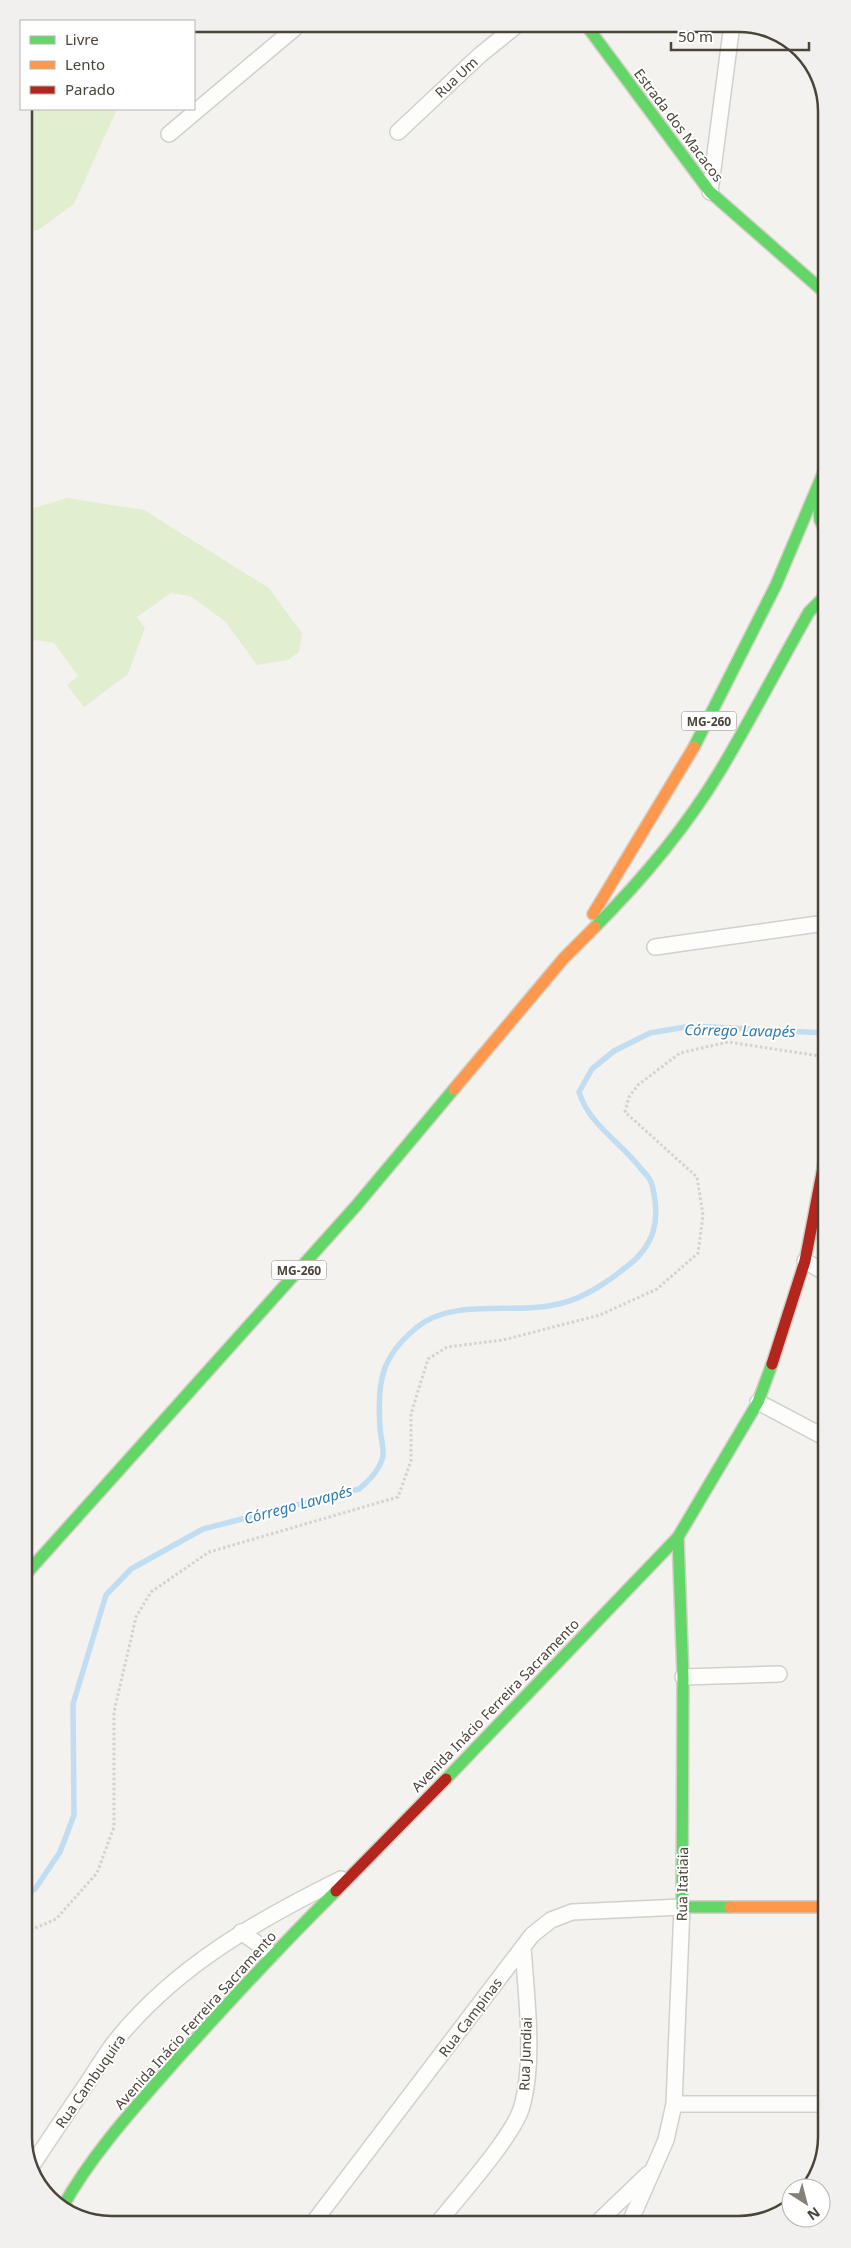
<svg xmlns="http://www.w3.org/2000/svg" width="851" height="2248" viewBox="0 0 851 2248" font-family="'Noto Sans',sans-serif">
  <style>
    .green { fill: #e1eecf }
    .lines { fill: none; stroke-linecap: round; stroke-linejoin: round }
    .stream { stroke: #c0ddf1; stroke-width: 5.5 }
    .street-casing { stroke: #d2d0cb; stroke-width: 18 }
    .fast-casing { stroke: #d3cfc5; stroke-width: 14 }
    .slow-casing { stroke: #d3cfc5; stroke-width: 14 }
    .jam-casing { stroke: #d3cfc5; stroke-width: 14 }
    .path { stroke: #d3d2cc; stroke-width: 3; stroke-dasharray: 2.5 2.5; stroke-linecap: butt }
    .street { stroke: #fdfdfc; stroke-width: 15 }
    .fast { stroke: #63d668; stroke-width: 11 }
    .slow { stroke: #ff974d; stroke-width: 11 }
    .jam { stroke: #b3261e; stroke-width: 11 }
    .labels { text-anchor: middle; dominant-baseline: central; stroke-width: 4; stroke-linejoin: round; paint-order: stroke }
    .shield { fill: #fff; stroke: #817c74; stroke-width: 1 }
    .shield-label { font-size: 12px; font-weight: bold; fill: #4b4439 }
    .street-label { font-size: 14px; fill: #4b4439; stroke: #fff }
    .water-label { font-size: 15px; font-style: italic; fill: #2e7ab2; stroke: #fff }
    .rim { fill: none; stroke: #4b4439; stroke-width: 2.5 }
  </style>
  <rect width="100%" height="100%" fill="#f4f2ee"/>
  <g class="green">
    <path d="M24 109H117L74 204 41 228 24 236Z"/>
    <path d="M67 498 144 510 269 588 302 633 299 652 288 660 257 665 225 621 190 596 171 593 137 617 145 628 128 674 84 707 67 685 78 676 54 643 35 640 25 648 24 511Z"/>
  </g>
  <g class="lines">
    <path class="stream" d="M26 1895 35 1889 60 1852 74 1815 73 1704 106 1595 131 1569 203 1529 359 1489C370 1480 380 1470 383 1456 384 1447 380 1435 380 1426 377 1382 381 1357 416 1328 450 1299 507 1313 548 1306 578 1302 602 1286 625 1268 655 1246 661 1220 652 1185 651 1179 646 1174 642 1170 621 1142 589 1125 579 1092L592 1069 614 1051 650 1033 691 1026 826 1033"/>
    <g class="street-casing">
      <g id="street">
        <path d="M398 132 480 55 516 26"/>
        <path d="M169 134 295 28"/>
        <path d="M710 192 732 24"/>
        <path d="M655 947 825 923"/>
        <path d="M805 1261 826 1273"/>
        <path d="M758 1402 826 1438"/>
        <path d="M683 1677 779 1674"/>
        <path d="M241 1932 272 1954"/>
        <path d="M674 2104H827"/>
        <path d="M31 2167C50 2138 69 2110 88 2082 98 2067 107 2051 118 2038 178 1965 258 1920 341 1879"/>
        <path d="M598 2222 648 2174"/>
        <path d="M313 2223 532 1935 551 1920 572 1912 682 1907 674 2104 666 2140 630 2222"/>
        <path d="M438 2223C459 2196 514 2136 522 2106 535 2060 526 1994 523 1947"/>
      </g>
    </g>
    <g class="fast-casing">
      <g id="fast">
        <path d="M586 25 710 192 824 292"/>
        <path d="M817 490 820 520 825 530"/>
        <path d="M694 747 776 585 825 469"/>
        <path d="M595 927C641 881 686 827 720 771 751 719 779 665 809 612L825 596"/>
        <path d="M678 1537 683 1677 682 1907H730"/>
        <path d="M26 1574 356 1206 454 1089"/>
        <path d="M446 1779 678 1537 758 1402 772 1364"/>
        <path d="M62 2208C93 2152 138 2104 180 2056 231 2000 282 1944 336 1891"/>
      </g>
    </g>
    <g class="slow-casing">
      <g id="slow">
        <path d="M593 914 694 747"/>
        <path d="M454 1089 564 958 595 927"/>
        <path d="M730 1907H827"/>
      </g>
    </g>
    <g class="jam-casing">
      <g id="jam">
        <path d="M772 1364 805 1261 826 1152"/>
        <path d="M336 1891 446 1779"/>
      </g>
    </g>
    <path class="path" d="M26 1932 56 1919 97 1873 114 1827V1712L136 1617 151 1592 209 1552 398 1497 411 1461V1414L428 1359 447 1347 503 1340 600 1315 657 1289 698 1253 703 1215 697 1177 625 1112 629 1097 638 1085 680 1053 728 1042 826 1057"/>
    <use href="#street" class="street"/>
    <use href="#fast" class="fast"/>
    <use href="#slow" class="slow"/>
    <use href="#jam" class="jam"/>
  </g>
  <g class="labels">
    <g class="shield">
      <rect x="681.5" y="711.5" width="55" height="19" rx="4"/>
      <rect x="271.5" y="1260.5" width="55" height="19" rx="4"/>
    </g>
    <g class="shield-label">
      <text x="709" y="721">MG-260</text>
      <text x="299" y="1270">MG-260</text>
    </g>
    <g class="street-label">
      <text transform="translate(456 77) rotate(-43)">Rua Um</text>
      <text transform="translate(679 125) rotate(53)">Estrada dos Macacos</text>
      <text transform="translate(495 1705) rotate(-46)">Avenida Inácio Ferreira Sacramento</text>
      <text transform="translate(682 1884) rotate(-89)">Rua Itatiaia</text>
      <text transform="translate(470 2017) rotate(-53)">Rua Campinas</text>
      <text transform="translate(195 2020) rotate(-48)">Avenida Inácio Ferreira Sacramento</text>
      <text transform="translate(525 2054) rotate(-88)">Rua Jundiai</text>
      <text transform="translate(90 2081) rotate(-55)">Rua Cambuquira</text>
    </g>
    <g class="water-label">
      <text transform="translate(740 1030) rotate(1)">Córrego Lavapés</text>
      <text transform="translate(298 1504) rotate(-15)">Córrego Lavapés</text>
    </g>
  </g>
  <path d="M0 0H851V2248H0ZM111 32H739A79 79 0 0 1 818 111V2137A79 79 0 0 1 739 2216H111A79 79 0 0 1 32 2137V111A79 79 0 0 1 111 32Z" fill="#f1f0ef" fill-rule="evenodd"/>
  <path class="rim" d="M111 32H739A79 79 0 0 1 818 111V2137A79 79 0 0 1 739 2216H111A79 79 0 0 1 32 2137V111A79 79 0 0 1 111 32Z"/>
  <rect x="20" y="20" width="175" height="90" fill="#ffffff" stroke="#b7b4b0"/>
  <rect x="30" y="36" width="25" height="8" fill="#63d668" stroke="#b7b4b0"/>
  <text x="65" y="45" font-size="15" fill="#4b4439">Livre</text>
  <rect x="30" y="61" width="25" height="8" fill="#ff974d" stroke="#b7b4b0"/>
  <text x="65" y="70" font-size="15" fill="#4b4439">Lento</text>
  <rect x="30" y="86" width="25" height="8" fill="#b3261e" stroke="#b7b4b0"/>
  <text x="65" y="95" font-size="15" fill="#4b4439">Parado</text>
  <g transform="translate(806 2203) rotate(144)"><circle r="24" fill="#ffffff" stroke="#b7b4b0"/>
  <path d="M0-4L9 19L0 12L-9 19Z" fill="#868178"/>
  <text y="-8" font-size="14" font-weight="bold" text-anchor="middle" fill="#4b4439">N</text>
  </g>
  <path d="M671 42v8h138v-8" fill="none" stroke="#4b4439" stroke-width="2.5"/>
  <text x="678" y="42" font-size="15" fill="#4b4439" stroke="#ffffff" stroke-width="4" paint-order="stroke">50 m</text>
</svg>
